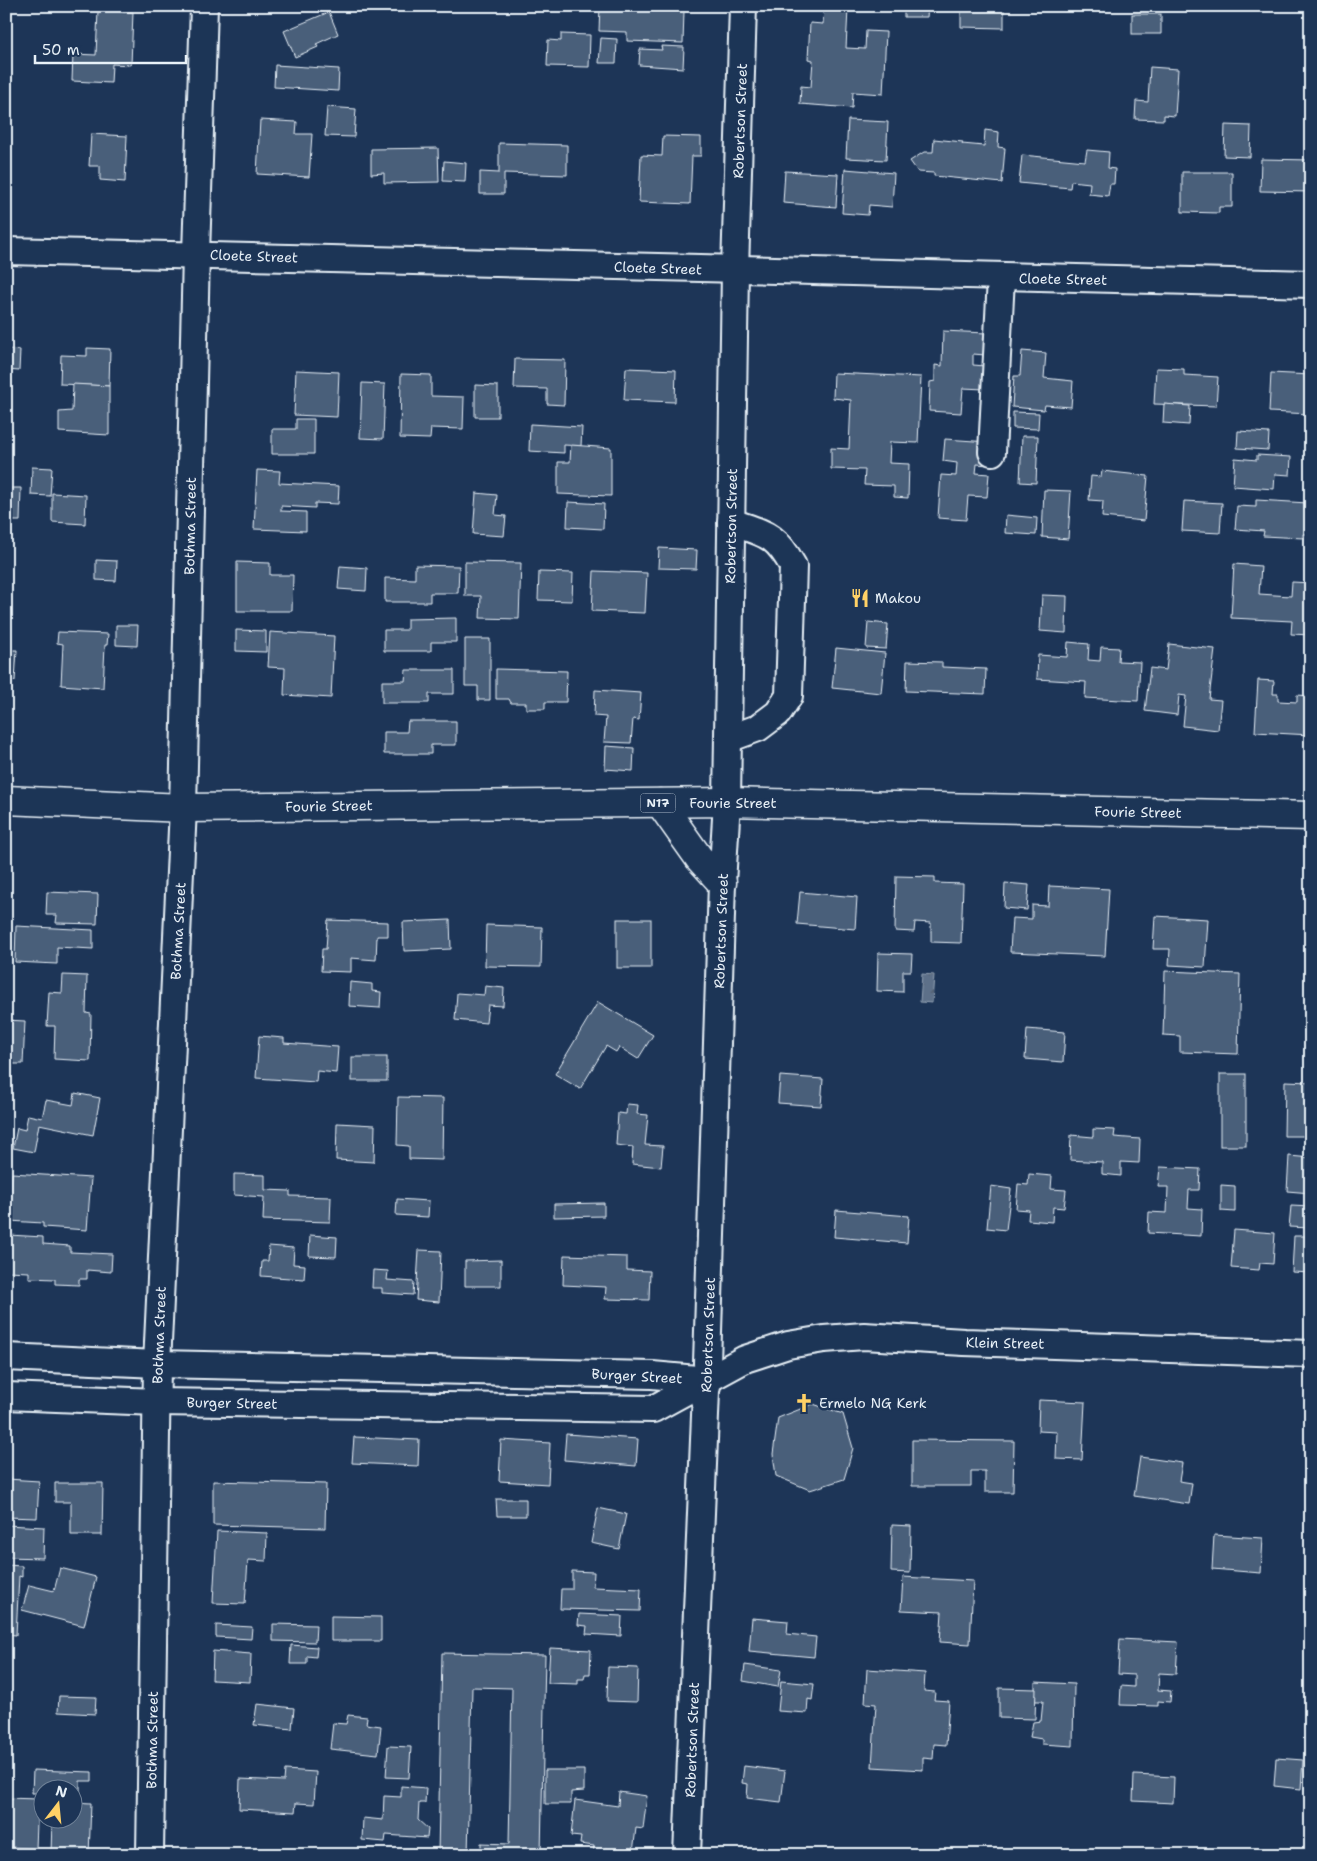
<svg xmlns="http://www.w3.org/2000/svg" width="1317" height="1861" viewBox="0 0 1317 1861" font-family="'Shantell Sans',sans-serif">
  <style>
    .water { fill: url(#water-ripples); stroke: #95a4b5 }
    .building { fill: #495e7a; stroke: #e8f1f8 }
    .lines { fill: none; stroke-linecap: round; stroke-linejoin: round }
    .minor-casing { stroke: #e8f1f8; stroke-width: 30 }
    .highway-casing { stroke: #e8f1f8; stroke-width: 31 }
    .minor { stroke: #1d3557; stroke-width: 26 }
    .highway { stroke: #1d3557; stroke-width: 28 }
    .labels { text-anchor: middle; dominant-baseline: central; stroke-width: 5; stroke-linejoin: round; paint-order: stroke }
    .shield { fill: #1d3557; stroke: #abb9c8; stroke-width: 1 }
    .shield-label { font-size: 12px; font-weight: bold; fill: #e8f1f8 }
    .street-label { font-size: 14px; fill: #e8f1f8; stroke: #1d3557 }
    .poi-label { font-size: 14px; fill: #e8f1f8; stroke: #1d3557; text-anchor: start }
  </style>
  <defs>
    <pattern id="water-ripples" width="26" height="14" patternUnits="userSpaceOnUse" patternTransform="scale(1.25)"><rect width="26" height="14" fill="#5d7089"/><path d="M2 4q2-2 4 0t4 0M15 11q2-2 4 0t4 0" fill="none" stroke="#505a66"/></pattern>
  </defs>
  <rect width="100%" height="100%" fill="#1d3557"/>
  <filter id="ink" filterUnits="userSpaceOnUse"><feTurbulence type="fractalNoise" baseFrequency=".02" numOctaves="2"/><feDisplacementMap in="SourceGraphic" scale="10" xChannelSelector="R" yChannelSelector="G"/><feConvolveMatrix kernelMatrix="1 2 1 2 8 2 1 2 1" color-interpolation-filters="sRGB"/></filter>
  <g filter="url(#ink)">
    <path class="water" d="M922 974 934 975 932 1003 920 1002Z"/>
    <g class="building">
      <path d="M600 6H662L661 11H684L683 43 627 41V32L599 31Z"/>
      <path d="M904 6H928L927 17H904Z"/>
      <path d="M961 6H1004V28L961 27Z"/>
      <path d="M824 7 848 9 846 48 865 49 866 31 886 32 883 94 853 92 852 108 800 104 801 86 811 87 813 60 808 59 810 23 823 24Z"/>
      <path d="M98 11 133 12 131 65 112 64 111 83 72 81 73 54 96 55Z"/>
      <path d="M329 12 338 34 316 44 318 47 295 57 284 31Z"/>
      <rect x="1132" y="14" width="29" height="20"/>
      <path d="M561 34 590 35 589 67 547 66 548 40 561 41Z"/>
      <path d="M601 38 617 39 616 63H599Z"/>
      <path d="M661 46 684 47 683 68 639 65 640 49 662 50Z"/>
      <path d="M275 65 339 69 338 91 274 87Z"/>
      <path d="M1150 67 1178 69 1175 116 1164 115V120L1135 119 1136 101 1148 102Z"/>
      <path d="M327 107 356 109 354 137 325 136Z"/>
      <path d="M260 120 297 122 296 134H312L309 177 257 174Z"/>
      <path d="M848 120 888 122 886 160 846 158Z"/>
      <path d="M1225 125 1251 126 1250 157 1224 156Z"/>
      <path d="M985 130 999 132 998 147 1005 148 1002 183 934 176V173L918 172 910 161 924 152H933L934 139 963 142 962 144 984 146Z"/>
      <path d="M91 134 127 136 125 182 100 180V166H89Z"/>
      <path d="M663 136 701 137V156H692L690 204 639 202 641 155 662 156Z"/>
      <path d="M499 143 567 145V175L504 173V194H480V172L499 173Z"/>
      <path d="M438 148 439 182 384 183V173L371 174V149Z"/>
      <path d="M1087 150 1109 152 1108 168 1115 169 1114 184H1110L1108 196 1089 194 1090 183 1071 181 1070 188 1019 183 1022 155 1085 161Z"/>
      <path d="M1261 159 1311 160V192L1260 191Z"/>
      <path d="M444 161 466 163 465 182 443 181Z"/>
      <path d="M845 169 894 173 892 207 869 205 868 215 842 213Z"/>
      <path d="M785 171 838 174 836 207 783 203Z"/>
      <path d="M1182 172H1232V207H1219V213L1182 212Z"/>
      <path d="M943 331 986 333 985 355 973 354V365L985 366 984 389 963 388 961 413 929 411 930 382 935 381V365L942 366Z"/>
      <path d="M6 341 8 342V349L20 350 19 371 6 370Z"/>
      <path d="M87 348 110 349 109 386 60 384 61 355 87 356Z"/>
      <path d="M1022 351 1046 353 1044 378 1073 381 1071 407 1045 405 1044 410 1012 407 1014 376H1020Z"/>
      <path d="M515 359 565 360 564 405 547 404V389L514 388Z"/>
      <path d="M626 368 676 370 675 402 624 400Z"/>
      <path d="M1156 368 1184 369V375L1218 377 1216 406 1154 404Z"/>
      <path d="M296 370 339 372 337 417 294 415Z"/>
      <path d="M834 373 921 377 918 443 890 442 889 463 909 464 908 498 894 497V486L864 485 865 470 831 469V448L849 449 851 400 833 398Z"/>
      <path d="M1271 373 1311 375V414L1269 412Z"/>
      <path d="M401 374 431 375V396L464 397 463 429 431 428 430 439 400 438Z"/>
      <path d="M362 383 385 384 383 439 360 438Z"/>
      <path d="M73 384 109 386V435L59 432V412L72 411Z"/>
      <path d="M475 385 498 386V417H475Z"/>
      <path d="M6 386H10L8 416H6Z"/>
      <path d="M1164 404 1190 406 1189 425 1163 423Z"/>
      <path d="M1013 412 1039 413 1038 429 1013 428Z"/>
      <path d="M296 419H314V454H272V429H296Z"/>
      <path d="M530 424 582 427 581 446 564 445V453L529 451Z"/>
      <path d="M1238 431 1269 433 1268 450 1237 448Z"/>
      <path d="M1022 436H1038L1036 483 1020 482Z"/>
      <path d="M945 439 989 442 988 465 977 464 976 473 989 474 987 497 968 496 966 520 938 518 941 475 956 476 957 463 943 461Z"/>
      <path d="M571 445 611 448V496L558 494V462H570Z"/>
      <path d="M1257 455 1291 457 1290 475 1275 474 1274 489 1233 486 1235 458 1257 460Z"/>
      <path d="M32 467 52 468 50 496 31 495Z"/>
      <path d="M257 470 280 471 279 483 339 486 338 504 315 503V508L281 506V511L306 512V531L254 529Z"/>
      <path d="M1102 471 1148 476 1144 521 1102 517 1103 501 1089 500 1091 476 1101 477Z"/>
      <path d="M6 488H21L20 521H6Z"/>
      <path d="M1044 490 1071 491 1068 539 1042 537Z"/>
      <path d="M52 493 86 495 85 524 52 522Z"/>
      <path d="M476 493 497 495 495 515 506 516 504 536 473 534Z"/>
      <path d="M1256 500 1308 503 1307 509H1311V534H1303V538L1263 536 1264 531 1235 529 1237 506 1256 507Z"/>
      <path d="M1184 501 1222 503 1220 533 1182 531Z"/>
      <path d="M568 502 604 504 603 529 567 527Z"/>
      <path d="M1006 515 1037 518 1036 535 1005 533Z"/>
      <path d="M659 548 697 550 696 569 658 568Z"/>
      <path d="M96 560 117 561 116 581 96 580Z"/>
      <path d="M237 562 270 563V575H293L292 611H237Z"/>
      <path d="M465 562 521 563 519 619 480 618 481 596H465Z"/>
      <path d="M1234 564 1261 566 1259 594 1291 596 1292 582 1311 583V635L1291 634 1292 621 1231 618Z"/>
      <path d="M415 565 459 566 458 593H430V602H385V578L415 579Z"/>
      <path d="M340 566 367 568 366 591 338 589Z"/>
      <path d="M594 571 647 573 645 613 592 611Z"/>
      <path d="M539 572 573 573 572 601 538 600Z"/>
      <path d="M1042 595 1067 596 1066 633 1040 631Z"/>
      <path d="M456 618V642H431V651H384V630H407V619Z"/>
      <path d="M868 622 888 624 886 649 866 648Z"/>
      <path d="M116 625H138L137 646 116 645Z"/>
      <path d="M236 630 266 631V652L236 651Z"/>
      <path d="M58 632 108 634 107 645H105L103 688 61 685 63 644 57 643Z"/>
      <path d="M270 632 334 636 331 698 284 695 285 668 268 667Z"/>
      <path d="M465 639H490V700H478V686H465Z"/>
      <path d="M1068 642 1089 644 1088 660 1100 661 1101 647 1119 648 1118 661 1140 662 1138 701 1085 698 1086 682 1037 679 1038 655 1067 657Z"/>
      <path d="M1169 644 1215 649 1209 699 1221 700 1218 730 1183 726 1186 696 1179 695 1177 715 1145 711 1150 668 1166 670Z"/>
      <path d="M836 648 885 653 881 693 832 688Z"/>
      <path d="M6 650H17L15 681 6 680Z"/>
      <path d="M907 661 942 662V667L986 669 985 694 906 691Z"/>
      <path d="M496 669 567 671 566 702H545V709H526V703H511L509 699H496Z"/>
      <path d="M406 670H454V694H429V703H382V681H405Z"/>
      <path d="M1258 680 1274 681 1273 694H1278V701L1297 702V695L1311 696V735L1255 732Z"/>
      <path d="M595 690 641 693 639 720 633 719 631 743 604 742 606 717 594 716Z"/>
      <path d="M408 721H456V745H431V754H384V732H407Z"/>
      <path d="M606 746 634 748 633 771 605 769Z"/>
      <path d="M896 876 935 877V883L963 884 961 943 931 942V923L915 922 914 932 895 931Z"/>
      <path d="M1005 883 1029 885 1027 910 1004 908Z"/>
      <path d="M1049 886 1109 889 1105 956 1010 952 1012 918 1032 919V905L1048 906Z"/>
      <path d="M47 892 98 894 97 924 56 923 57 915H46Z"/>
      <path d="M800 892 857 897 855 929 797 924Z"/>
      <path d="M1155 916 1208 919 1205 967 1169 965 1170 949H1153Z"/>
      <rect x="617" y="919" width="34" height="49"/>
      <path d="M328 920 388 922V936H377L376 960 351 958V972L321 971 322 949H326Z"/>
      <path d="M450 920 451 949 404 951 403 922Z"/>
      <path d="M486 925 542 927 541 967 485 966Z"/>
      <path d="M16 926 93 930V949L57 947V964L15 962Z"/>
      <path d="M878 953 912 954 911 971H903V992L877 991Z"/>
      <path d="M1165 971 1240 974 1238 1054 1180 1052V1036L1163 1035Z"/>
      <path d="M63 975 87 976 86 1013 91 1014 90 1061 54 1059 55 1026H47L49 992 62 993Z"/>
      <path d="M350 982 372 984V991L381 992 380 1008 349 1006Z"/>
      <path d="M485 986 504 988 503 1006 488 1005 486 1023 455 1020 457 993 484 995Z"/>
      <path d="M598 1002 653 1035 638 1059 619 1047 616 1052 606 1046 580 1089 555 1074Z"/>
      <path d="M6 1020 25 1021 23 1064H6Z"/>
      <path d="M1027 1029 1065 1032 1063 1062 1025 1059Z"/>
      <path d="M259 1036 284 1038V1043L338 1047 336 1073 317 1071 316 1082 256 1078Z"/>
      <rect x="352" y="1057" width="35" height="24"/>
      <rect x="1220" y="1074" width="26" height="72"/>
      <path d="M780 1076 823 1079 821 1106 778 1103Z"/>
      <path d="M1285 1081 1311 1082V1102H1305V1136H1284Z"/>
      <path d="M75 1093 100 1098 93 1135 39 1124 34 1152 13 1148 17 1128 25 1130 28 1115 42 1118 46 1100 73 1105Z"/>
      <path d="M398 1097 443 1098 442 1160 409 1159V1146L397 1145Z"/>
      <path d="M627 1104 638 1105 637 1114 648 1115 645 1145 663 1146 661 1167 632 1164 633 1147 616 1145 618 1113 626 1114Z"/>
      <path d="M337 1123 375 1125 374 1162 336 1160Z"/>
      <path d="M1093 1129 1115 1130 1114 1137 1140 1139 1139 1163 1121 1162V1176L1102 1174V1162L1070 1160 1071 1135 1093 1137Z"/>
      <path d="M1289 1156 1311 1158V1193L1287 1191Z"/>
      <path d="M1160 1167 1200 1169 1199 1190H1189L1188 1208 1202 1209 1201 1236 1148 1233 1149 1212 1167 1213 1168 1187H1158Z"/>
      <path d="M12 1173 91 1178 87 1230 43 1227V1223L9 1221Z"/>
      <path d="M234 1174 265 1175V1190L290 1191V1196L331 1197 330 1222 263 1220 264 1197 234 1195Z"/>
      <path d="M1029 1174 1052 1176 1051 1189 1066 1190 1064 1208 1053 1207 1052 1222 1028 1220 1029 1210 1016 1209 1018 1184 1028 1185Z"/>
      <path d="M1221 1185 1235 1186V1212L1221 1211Z"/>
      <path d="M991 1186 1011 1189 1006 1230 987 1228Z"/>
      <path d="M397 1199 429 1201 428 1217 396 1215Z"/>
      <path d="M604 1203V1216L554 1217V1204Z"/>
      <path d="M1291 1206 1311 1207V1228L1289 1227Z"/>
      <path d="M836 1210 909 1216 907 1243 834 1237Z"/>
      <path d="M1234 1230 1275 1233 1273 1264 1260 1263 1259 1270 1231 1268Z"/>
      <path d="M9 1235 43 1237V1244L70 1246V1252L112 1254 111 1272 87 1270V1279H79V1285L55 1284V1279L29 1278V1272L7 1271Z"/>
      <path d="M310 1235 337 1237 336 1257 309 1256Z"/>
      <path d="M1294 1236H1311V1273L1292 1272Z"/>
      <path d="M269 1246 294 1248 293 1264 305 1265 304 1279 261 1276 262 1261H268Z"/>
      <path d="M419 1250 441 1251 439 1302 416 1300Z"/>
      <path d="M564 1255 627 1257V1270L650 1271 649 1300 605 1299 606 1287 563 1285Z"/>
      <path d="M501 1260V1286H465V1261Z"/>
      <path d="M373 1270 388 1271 387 1280 414 1282 413 1295 382 1293V1288H372Z"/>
      <path d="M1039 1400 1085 1402 1082 1460 1056 1459 1057 1432 1038 1431Z"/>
      <path d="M813 1404 843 1414 853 1448 844 1479 810 1490 776 1476 773 1454 778 1418Z"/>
      <path d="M566 1434 638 1439 636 1466 564 1460Z"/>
      <path d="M354 1437 419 1440 418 1466 352 1463Z"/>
      <path d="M501 1440 550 1443 548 1484 499 1481Z"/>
      <path d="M912 1440 1014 1441 1013 1492H985V1471H971V1486H912Z"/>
      <path d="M1140 1457 1182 1463 1179 1481 1192 1483 1189 1504 1134 1496Z"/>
      <path d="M7 1479 39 1481 37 1518 6 1517Z"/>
      <path d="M213 1481 326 1484 325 1528 213 1525Z"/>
      <path d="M55 1483H103L102 1535H71V1502H55Z"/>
      <path d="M496 1499H526V1516H497Z"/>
      <path d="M598 1508 626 1514 619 1549 591 1543Z"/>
      <path d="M6 1525 44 1527 43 1558 6 1557Z"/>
      <path d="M892 1525 911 1526 910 1573 891 1572Z"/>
      <path d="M217 1531 267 1533 266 1561 248 1560 245 1604 213 1603Z"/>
      <path d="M1214 1535 1263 1538 1261 1573 1212 1569Z"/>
      <path d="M6 1565 22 1566V1577L19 1576 16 1635 6 1634Z"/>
      <path d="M60 1568 96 1577 84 1626 22 1610 29 1585 54 1591Z"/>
      <path d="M572 1571 594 1572 593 1587 641 1589 640 1611 560 1609 561 1589H572Z"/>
      <path d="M903 1577 973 1581 970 1644 940 1642 942 1612 901 1610Z"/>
      <path d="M579 1614 622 1616 621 1636 586 1634 587 1626 578 1625Z"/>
      <path d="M331 1616 381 1617V1641H331Z"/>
      <path d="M752 1618 788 1621 787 1634 816 1637 814 1657 749 1651Z"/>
      <path d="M273 1624 316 1625 315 1642 273 1641Z"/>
      <path d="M216 1625 252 1627 251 1639 216 1637Z"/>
      <path d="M1120 1639 1178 1642 1176 1674 1159 1673 1158 1690 1171 1691 1170 1702 1158 1701V1706L1120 1705 1121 1686 1134 1687V1675L1118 1674Z"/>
      <path d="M291 1645 317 1647 316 1657 307 1656V1664H290Z"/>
      <path d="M550 1648 591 1650 590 1674H585L584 1679H578V1684L548 1683Z"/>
      <path d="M213 1651 251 1654 250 1682 212 1680Z"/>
      <path d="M442 1653 545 1655 541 1855H481V1843L509 1844 512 1688 472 1687 468 1855H438Z"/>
      <path d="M745 1665 781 1670 778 1687 743 1681Z"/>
      <path d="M608 1667 638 1668 637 1702 607 1701Z"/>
      <path d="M867 1669 925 1673 924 1691 935 1692 934 1700 949 1701 946 1745 934 1744 933 1759 923 1758V1770L872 1767 876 1704 865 1703Z"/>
      <path d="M781 1681 814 1684 812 1700 808 1699 807 1713 778 1711Z"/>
      <path d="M1035 1682 1074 1684 1073 1746 1042 1744V1739L1030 1737 1033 1722 1041 1721 1043 1701H1035Z"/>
      <path d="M999 1688 1036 1689 1035 1719 999 1718Z"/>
      <path d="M59 1696 96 1697 95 1714 58 1712Z"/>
      <path d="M257 1704 294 1708 292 1729 254 1725Z"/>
      <path d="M348 1715 367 1717 366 1724 381 1726 378 1754 330 1749 333 1723 346 1724Z"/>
      <path d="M388 1746 411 1747 409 1778 386 1777Z"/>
      <path d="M1276 1758 1303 1760 1301 1789 1274 1786Z"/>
      <path d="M744 1766 785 1771 781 1802 747 1798 748 1784 742 1783Z"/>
      <path d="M33 1770 92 1772V1781H80V1794L72 1793V1788H42V1793H32Z"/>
      <path d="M285 1770 316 1772 314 1804 296 1803 295 1812 239 1809 240 1779 284 1781Z"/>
      <path d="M545 1770H584V1791L571 1792V1804H545Z"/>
      <path d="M1134 1775 1174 1777 1173 1803 1133 1801Z"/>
      <path d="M401 1786 426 1788 425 1803H419L418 1820 428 1829 427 1838 386 1835 385 1842 362 1840 363 1818 383 1820 384 1796 401 1797Z"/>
      <path d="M619 1792 647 1796 643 1829 636 1828 633 1852 605 1848 604 1855 593 1854 594 1846 580 1844 581 1837 571 1836 575 1800 618 1806Z"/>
      <path d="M6 1798 38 1799 36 1848 6 1847Z"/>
      <path d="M72 1802 91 1803 89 1855 51 1853 52 1820H71Z"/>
    </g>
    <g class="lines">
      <g class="minor-casing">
        <g id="minor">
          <path d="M6 251C441 258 876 275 1311 284"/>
          <path d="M992 452 1001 278"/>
          <path d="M728 739 758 728 778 713 789 696 793 566C775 533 765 534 731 522"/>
          <path d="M6 1357 157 1364 652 1375 708 1380"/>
          <path d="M6 1396 157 1402 653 1409 745 1359 788 1345 824 1339 864 1336 964 1342 1311 1354"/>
          <path d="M150 1855 157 1364 183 808 196 254 204 6"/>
          <path d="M687 1855 706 1391 708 1380 707 1363 722 883 727 802 735 270 743 6"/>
        </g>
      </g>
      <g class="highway-casing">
        <g id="highway">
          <path d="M6 800 183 808 727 802 1311 816"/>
          <path d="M660 803 699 858 722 883"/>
        </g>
      </g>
      <use href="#minor" class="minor"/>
      <use href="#highway" class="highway"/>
    </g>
  </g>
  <defs>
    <g id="restaurant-bare" transform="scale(1.5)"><path d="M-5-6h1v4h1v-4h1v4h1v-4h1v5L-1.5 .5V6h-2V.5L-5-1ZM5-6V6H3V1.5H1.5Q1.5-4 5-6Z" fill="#ffd166" stroke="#1d3557" stroke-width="2.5" paint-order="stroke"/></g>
    <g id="church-bare" transform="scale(1.5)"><path d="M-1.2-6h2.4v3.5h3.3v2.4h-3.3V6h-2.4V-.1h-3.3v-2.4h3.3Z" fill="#ffd166" stroke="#1d3557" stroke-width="2.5" paint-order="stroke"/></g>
  </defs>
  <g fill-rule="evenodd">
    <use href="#restaurant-bare" x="860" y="598"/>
    <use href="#church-bare" x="804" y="1403"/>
  </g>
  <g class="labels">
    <rect class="shield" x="640.5" y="793.5" width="35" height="19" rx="4"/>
    <g class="shield-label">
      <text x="658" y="803">N17</text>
    </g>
    <g class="street-label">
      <text transform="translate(740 121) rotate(-88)">Robertson Street</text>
      <text transform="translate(254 256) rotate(2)">Cloete Street</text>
      <text transform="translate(658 268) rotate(2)">Cloete Street</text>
      <text transform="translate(1063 279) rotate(1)">Cloete Street</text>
      <text transform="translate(190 526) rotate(-89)">Bothma Street</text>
      <text transform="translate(731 526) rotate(-89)">Robertson Street</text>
      <text x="733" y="803">Fourie Street</text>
      <text transform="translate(329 806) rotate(-1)">Fourie Street</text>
      <text transform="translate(1138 812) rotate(1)">Fourie Street</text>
      <text transform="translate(178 931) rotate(-87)">Bothma Street</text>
      <text transform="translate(721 931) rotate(-88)">Robertson Street</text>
      <text transform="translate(159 1335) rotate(-88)">Bothma Street</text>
      <text transform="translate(708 1335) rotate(-88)">Robertson Street</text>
      <text transform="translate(1005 1343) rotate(1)">Klein Street</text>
      <text transform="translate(637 1376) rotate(3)">Burger Street</text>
      <text transform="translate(232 1403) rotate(1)">Burger Street</text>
      <text transform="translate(152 1740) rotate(-89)">Bothma Street</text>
      <text transform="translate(692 1740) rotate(-88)">Robertson Street</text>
    </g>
    <g class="poi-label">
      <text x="875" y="598">Makou</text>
      <text x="819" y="1403">Ermelo NG Kerk</text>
    </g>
  </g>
  <rect width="1317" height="1861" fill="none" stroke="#1d3557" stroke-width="25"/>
  <rect x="12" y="12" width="1292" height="1836" fill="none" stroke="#e8f1f8" stroke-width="2" filter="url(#ink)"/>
  <g transform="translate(58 1804) rotate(16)"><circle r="24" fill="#1d3557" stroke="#6e8097"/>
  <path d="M0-4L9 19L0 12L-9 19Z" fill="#ffd166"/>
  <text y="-8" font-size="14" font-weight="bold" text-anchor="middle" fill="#e8f1f8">N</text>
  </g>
  <path d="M35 55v8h151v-8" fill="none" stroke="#e8f1f8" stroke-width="2.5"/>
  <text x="42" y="55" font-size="15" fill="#e8f1f8" stroke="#1d3557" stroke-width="4" paint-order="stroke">50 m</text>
</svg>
